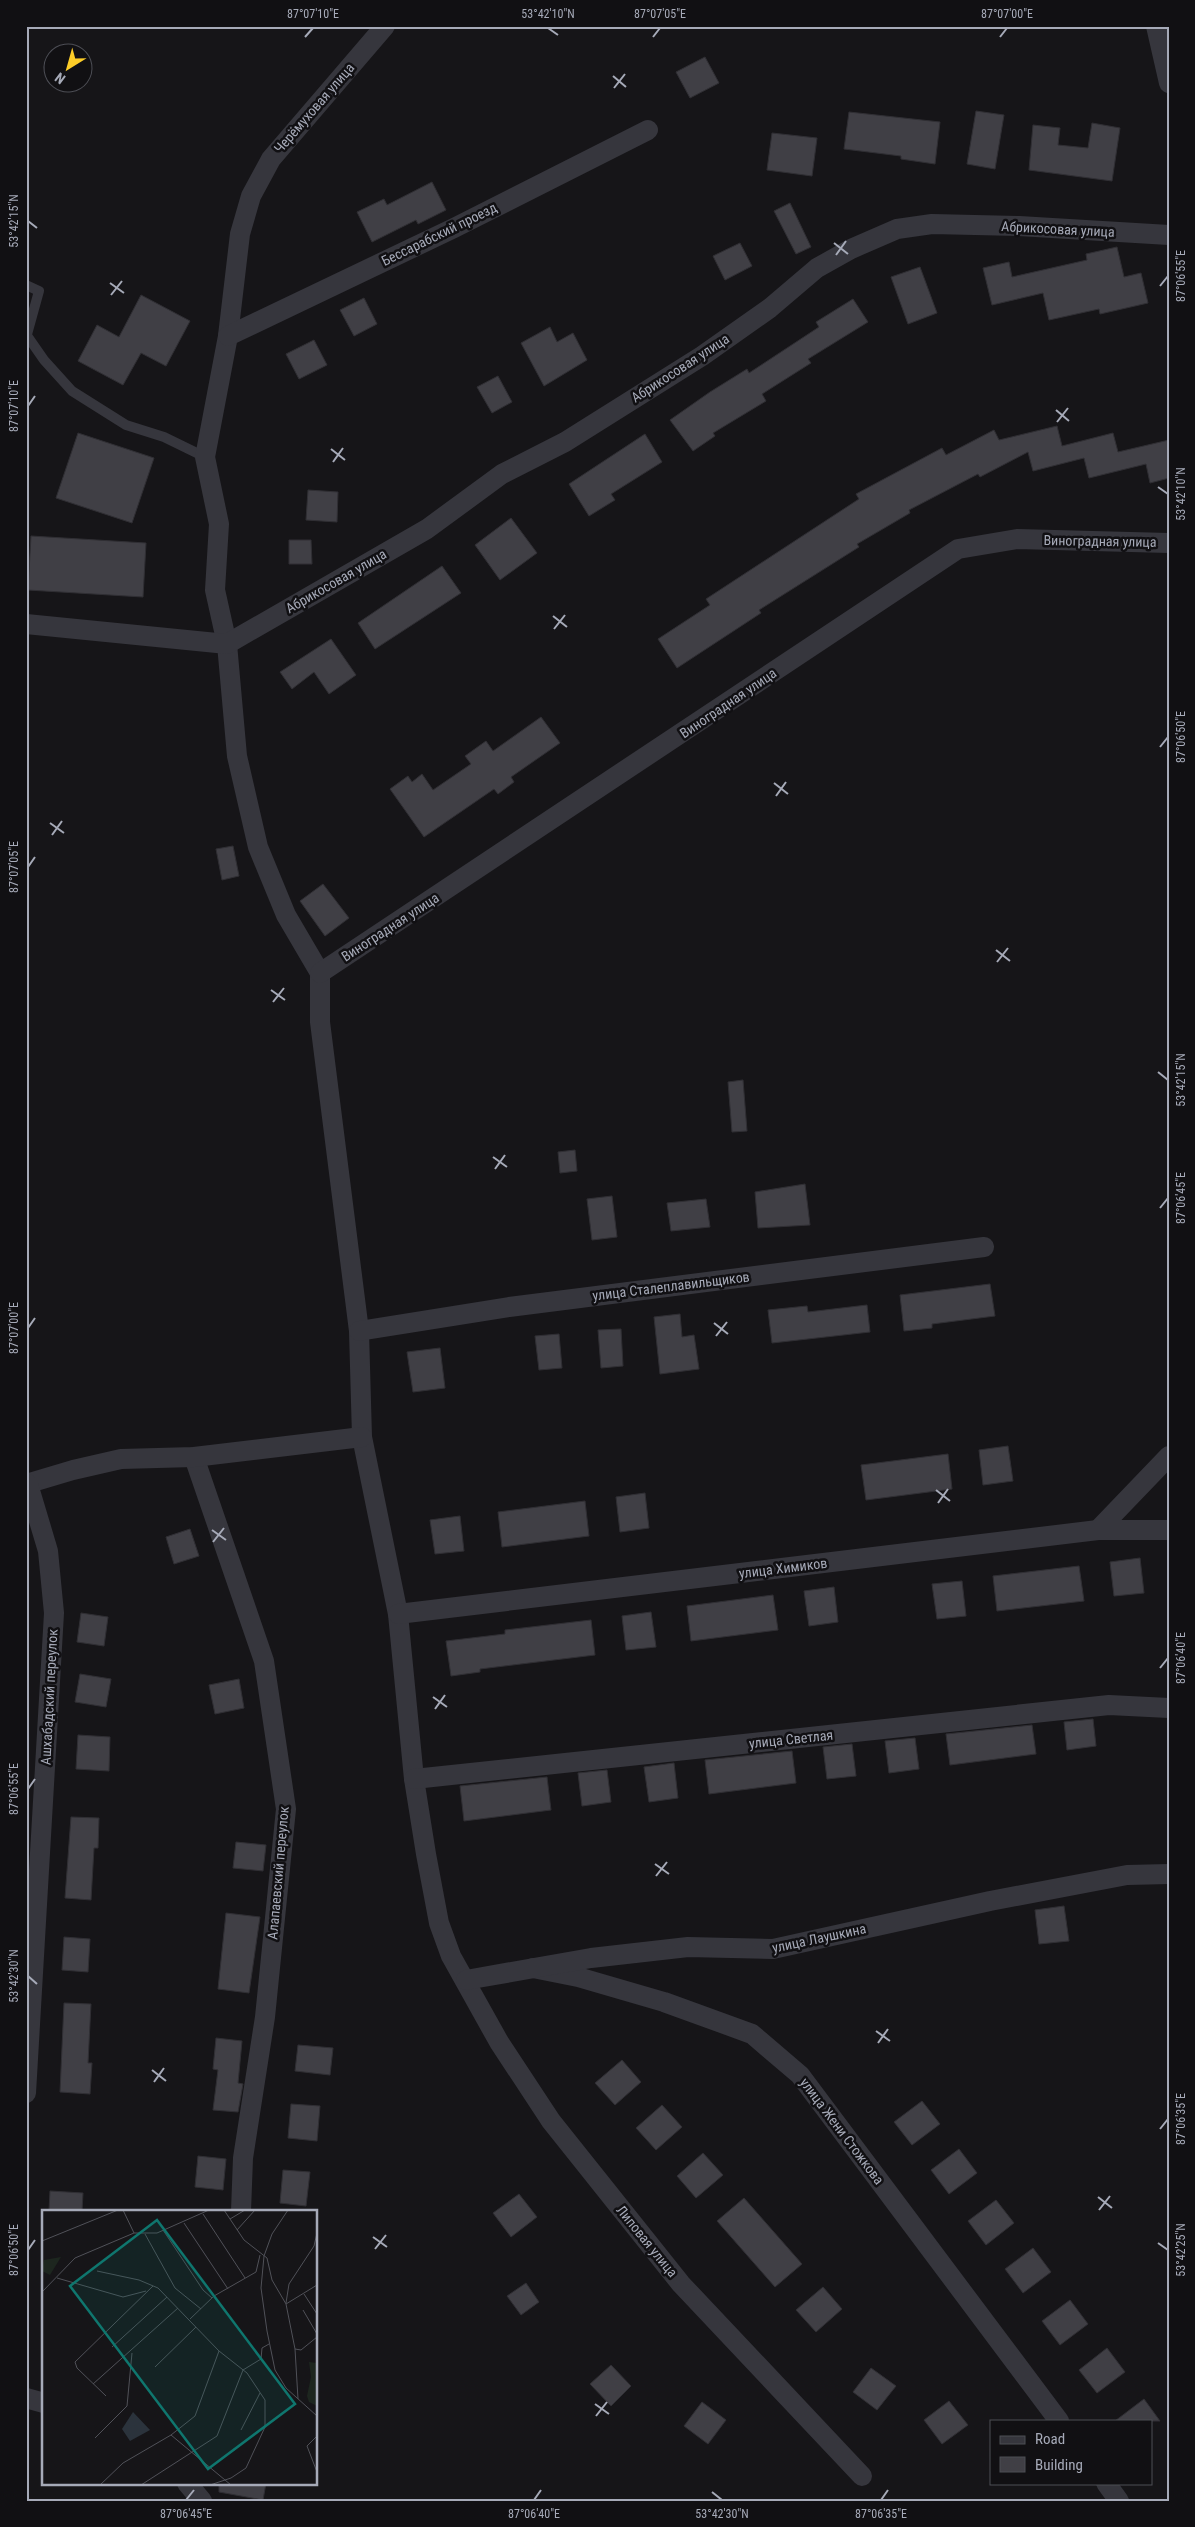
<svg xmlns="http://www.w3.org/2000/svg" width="1195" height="2527" viewBox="0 0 1195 2527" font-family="'Roboto Condensed',sans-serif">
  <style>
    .building { fill: #403f45; stroke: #302f34 }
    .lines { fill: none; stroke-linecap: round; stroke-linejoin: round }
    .lane { stroke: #36363d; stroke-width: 10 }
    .street { stroke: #36363d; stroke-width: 20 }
    .ticks { fill: none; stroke: #a6aab8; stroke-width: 2 }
    .labels { text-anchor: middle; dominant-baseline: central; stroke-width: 5; stroke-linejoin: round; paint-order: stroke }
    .street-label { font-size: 14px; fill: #a6aab8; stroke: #111013 }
    .inset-road { fill: none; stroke: #505158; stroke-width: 1 }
    .view { fill: #0f766e; fill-opacity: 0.15; stroke: #0f766e; stroke-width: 2.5 }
    .inset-edge { fill: none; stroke: #a6aab8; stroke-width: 2.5 }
    .neatline { fill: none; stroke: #a6aab8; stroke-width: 2 }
    .ticks-label { font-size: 12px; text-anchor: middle; fill: #a6aab8 }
  </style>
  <rect width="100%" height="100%" fill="#161518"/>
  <g class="building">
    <path d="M705 57 719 83 690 98 676 72Z"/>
    <path d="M976 111 1004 115 995 169 967 164Z"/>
    <path d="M849 112 940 122 935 164 901 159V156L844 149Z"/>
    <path d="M1092 123 1120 128 1112 181 1029 170 1033 125 1060 128 1058 145 1088 148Z"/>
    <path d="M772 133 817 138 812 176 767 170Z"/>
    <path d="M432 182 446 210 418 224 416 220 372 242 357 212 384 199 387 205Z"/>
    <path d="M790 203 811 247 796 254 774 211Z"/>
    <path d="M740 243 752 266 725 280 713 256Z"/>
    <path d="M1117 247 1124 277 1141 273 1148 303 1100 314 1099 309 1049 320 1043 293 992 305 983 268 1009 262 1012 277 1087 260 1086 254Z"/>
    <path d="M920 267 937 313 908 324 891 277Z"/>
    <path d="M141 295 190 321 166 366 141 353 123 385 78 361 97 325 119 337Z"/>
    <path d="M364 298 377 324 354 336 340 310Z"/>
    <path d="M853 299 868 322 808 359 811 363 762 394 766 401 713 433 715 436 693 451 670 420 710 392 747 369 749 373 819 327 816 322Z"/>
    <path d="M550 327 557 342 573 333 587 360 544 386 521 343Z"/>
    <path d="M314 340 327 365 299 379 286 354Z"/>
    <path d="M498 376 512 402 492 413 477 387Z"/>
    <path d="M1057 426 1062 446 1113 433 1118 452 1169 440V478L1150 483 1146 464 1089 478 1084 458 1033 471 1028 452 980 477 978 474 909 510 910 513 857 544 859 547 759 610 761 613 677 668 658 639 710 605 706 599 859 499 856 494 884 479 942 448 946 455 994 430 999 440Z"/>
    <path d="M78 433 154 458 132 523 56 498Z"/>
    <path d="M645 434 662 462 611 494 615 500 589 516 569 484Z"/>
    <path d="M308 490 338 492 337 522 306 520Z"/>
    <path d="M511 518 537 553 500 580 475 545Z"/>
    <path d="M31 536 146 543 143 597 28 590Z"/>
    <path d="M289 540H311L312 564H289Z"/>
    <path d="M442 566 461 593 375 649 358 623Z"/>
    <path d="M331 639 356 675 329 694 314 672 292 689 280 672Z"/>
    <path d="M541 717 560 743 511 777 514 782 498 794 494 789 424 837 390 789 408 776 412 782 422 774 433 790 471 764 465 756 486 741 493 751Z"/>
    <path d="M233 846 239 876 222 880 216 849Z"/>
    <path d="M323 884 349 918 325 936 300 901Z"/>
    <path d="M743 1080 747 1131 732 1132 728 1082Z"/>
    <path d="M575 1150 577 1171 560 1173 558 1152Z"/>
    <path d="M805 1184 810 1225 758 1228 755 1192Z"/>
    <path d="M612 1196 617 1237 592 1240 587 1199Z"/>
    <path d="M706 1199 710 1227 671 1231 667 1203Z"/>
    <path d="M990 1284 995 1316 932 1324V1328L904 1331 900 1295Z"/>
    <path d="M867 1305 870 1332 772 1343 768 1310 807 1306 808 1312Z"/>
    <path d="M680 1314 682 1337 694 1335 699 1369 660 1374 654 1317Z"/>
    <path d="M621 1329 623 1366 601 1368 598 1330Z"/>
    <path d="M559 1334 562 1368 539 1370 535 1336Z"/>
    <path d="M440 1348 445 1388 413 1392 407 1352Z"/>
    <path d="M1008 1446 1013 1481 983 1485 979 1450Z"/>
    <path d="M948 1454 952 1489 866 1500 861 1465Z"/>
    <path d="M645 1493 649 1528 620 1532 616 1497Z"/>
    <path d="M585 1501 589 1536 502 1547 498 1512Z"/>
    <path d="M460 1516 464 1551 435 1554 430 1520Z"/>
    <path d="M190 1529 199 1556 174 1564 166 1537Z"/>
    <path d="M1140 1558 1144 1593 1114 1596 1110 1562Z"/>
    <path d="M1079 1566 1084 1601 997 1611 993 1576Z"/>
    <path d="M962 1581 966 1616 937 1619 932 1584Z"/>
    <path d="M834 1587 838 1622 809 1626 804 1591Z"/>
    <path d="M773 1595 778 1630 691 1641 687 1606Z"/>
    <path d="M651 1612 656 1647 626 1650 622 1616Z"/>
    <path d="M81 1613 108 1617 104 1646 77 1642Z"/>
    <path d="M591 1620 595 1655 480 1669V1672L451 1676 446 1641 505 1634V1630Z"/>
    <path d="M80 1674 111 1679 106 1707 75 1702Z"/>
    <path d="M239 1679 244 1708 215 1714 209 1685Z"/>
    <path d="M1093 1719 1096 1746 1067 1750 1064 1722Z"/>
    <path d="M1032 1725 1036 1754 950 1765 946 1734Z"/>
    <path d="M78 1735 110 1737 109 1771 76 1769Z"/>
    <path d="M915 1738 919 1769 889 1773 885 1741Z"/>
    <path d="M852 1744 856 1776 827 1779 823 1747Z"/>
    <path d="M792 1751 796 1783 709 1794 705 1760Z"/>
    <path d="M674 1763 678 1798 649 1802 644 1767Z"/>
    <path d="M607 1770 611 1802 582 1806 578 1773Z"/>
    <path d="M547 1777 551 1810 464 1821 460 1786Z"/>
    <path d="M71 1817 99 1818 98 1848H94L91 1900 65 1898Z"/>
    <path d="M236 1842 266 1845 263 1871 233 1868Z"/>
    <path d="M1064 1906 1069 1941 1039 1944 1035 1910Z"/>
    <path d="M226 1913 260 1917 249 1993 218 1989Z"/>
    <path d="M64 1937 90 1939 88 1972 62 1970Z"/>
    <path d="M64 2003 91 2004 88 2063H92L90 2094 60 2092Z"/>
    <path d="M216 2038 242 2041 238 2083 243 2084 238 2112 213 2110 218 2070 213 2069Z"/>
    <path d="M298 2045 333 2048 330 2075 295 2071Z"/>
    <path d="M622 2060 641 2082 615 2105 595 2083Z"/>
    <path d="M922 2101 940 2124 912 2145 894 2122Z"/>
    <path d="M291 2104 320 2106 317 2141 288 2138Z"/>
    <path d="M662 2105 682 2127 656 2150 636 2128Z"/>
    <path d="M959 2149 977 2173 949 2194 931 2170Z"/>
    <path d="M703 2153 723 2175 696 2198 677 2176Z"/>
    <path d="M198 2156 226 2159 223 2190 195 2187Z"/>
    <path d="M283 2170 310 2172 306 2206 280 2203Z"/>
    <path d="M50 2191 83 2193 82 2211H49Z"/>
    <path d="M519 2194 537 2217 511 2237 493 2213Z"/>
    <path d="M744 2198 802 2264 775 2287 717 2221Z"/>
    <path d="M996 2200 1014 2223 986 2245 968 2221Z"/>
    <path d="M1033 2248 1051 2272 1023 2293 1005 2269Z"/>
    <path d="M526 2283 539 2302 521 2315 507 2296Z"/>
    <path d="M823 2287 842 2309 816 2332 796 2310Z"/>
    <path d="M1070 2300 1088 2324 1060 2345 1042 2321Z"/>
    <path d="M1107 2348 1125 2372 1097 2393 1079 2370Z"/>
    <path d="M611 2365 631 2386 611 2406 590 2384Z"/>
    <path d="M871 2368 896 2386 877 2410 853 2392Z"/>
    <path d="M1144 2399 1160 2421H1115Z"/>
    <path d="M949 2401 968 2425 942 2444 924 2420Z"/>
    <path d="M702 2402 726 2420 708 2444 684 2426Z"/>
    <path d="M219 2483H266L263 2500 219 2492Z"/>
  </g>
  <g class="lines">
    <g class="lane">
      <path d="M26 285 39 291 26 338"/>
      <path d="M28 337 44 360 72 391 126 425 164 437 205 457"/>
    </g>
    <g class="street">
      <path d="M385 26 271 159 251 196 240 234 228 336 205 457 219 524 215 590 227 644 237 756 258 847 286 915 320 973V1022L359 1331 362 1437 398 1614 414 1779 426 1854 439 1923 451 1956 499 2042 551 2121 681 2284 862 2476"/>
      <path d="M1156 26 1169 83"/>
      <path d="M228 336 454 228 648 130"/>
      <path d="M26 624 227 644 427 529 502 474 565 442 702 356 770 308 817 268 851 249 897 229 932 224 1019 226 1169 235"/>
      <path d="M320 973 958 549 1017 539 1169 543"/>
      <path d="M359 1331 509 1307 984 1247"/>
      <path d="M194 1457 264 1661 286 1809 265 2017 243 2158 241 2211"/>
      <path d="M26 1484 73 1470 121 1459 194 1457 362 1437"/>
      <path d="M1098 1530 1169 1456"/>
      <path d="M398 1614 1098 1530H1169"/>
      <path d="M414 1779 1109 1705 1169 1708"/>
      <path d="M533 1968 578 1977 664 2002 752 2034 800 2075 1059 2421"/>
      <path d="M466 1980 591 1958 688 1947 773 1949 990 1901 1127 1875 1169 1874"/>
      <path d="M26 2093 54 1613 48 1551 28 1484"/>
      <path d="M26 2398 44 2403"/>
      <path d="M187 2483 202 2501"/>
      <path d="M1106 2483 1119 2501"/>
    </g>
  </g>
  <path class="ticks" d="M548 28 558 35M305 37 313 28M653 37 660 28M1000 37 1007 28M613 76 626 87M614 88 625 74M28 221 37 228M834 243 848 254M836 255 846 241M110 283 124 293M1160 286 1168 276M111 295 122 281M28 406 35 396M1056 410 1069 421M1057 422 1068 408M331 449 345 460M333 462 343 448M1158 487 1168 494M553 616 567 627M554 629 565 615M1160 747 1168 737M774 783 788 794M776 796 786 782M50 823 64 833M52 835 62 821M28 867 35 857M996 950 1010 961M997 962 1008 948M271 990 285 1000M273 1002 284 988M1158 1072 1168 1080M493 1157 507 1167M495 1169 505 1155M1160 1208 1168 1198M714 1323 728 1334M28 1328 35 1318M716 1336 727 1322M936 1490 950 1501M938 1503 948 1489M212 1530 226 1540M213 1542 224 1528M1160 1668 1168 1658M433 1697 447 1707M435 1709 445 1695M28 1789 35 1779M655 1864 669 1874M656 1876 667 1862M28 1976 37 1984M876 2031 890 2041M878 2043 888 2029M152 2070 166 2081M154 2082 164 2068M1160 2129 1168 2119M1098 2197 1112 2208M1099 2210 1110 2196M373 2237 387 2247M1158 2243 1168 2250M375 2249 386 2235M28 2250 35 2240M595 2404 609 2414M596 2416 607 2402M712 2492 722 2500M186 2500 194 2490M534 2500 541 2490M881 2500 888 2490"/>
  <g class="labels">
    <g class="street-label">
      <text transform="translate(314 108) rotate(-49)">Черёмуховая улица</text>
      <text transform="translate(1058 229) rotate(3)">Абрикосовая улица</text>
      <text transform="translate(439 234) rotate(-26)">Бессарабский проезд</text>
      <text transform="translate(680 368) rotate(-33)">Абрикосовая улица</text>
      <text transform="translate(1100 541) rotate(1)">Виноградная улица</text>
      <text transform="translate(336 581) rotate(-30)">Абрикосовая улица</text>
      <text transform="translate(728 703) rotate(-34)">Виноградная улица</text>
      <text transform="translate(390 927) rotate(-33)">Виноградная улица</text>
      <text transform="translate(671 1286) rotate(-7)">улица Сталеплавильщиков</text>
      <text transform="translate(783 1568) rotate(-7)">улица Химиков</text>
      <text transform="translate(49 1697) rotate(-87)">Ашхабадский переулок</text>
      <text transform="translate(791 1739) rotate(-6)">улица Светлая</text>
      <text transform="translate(278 1873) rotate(-85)">Алапаевский переулок</text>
      <text transform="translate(819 1938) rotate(-12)">улица Лаушкина</text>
      <text transform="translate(842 2131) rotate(53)">улица Жени Стожкова</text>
      <text transform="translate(647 2241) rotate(51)">Липовая улица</text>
    </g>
  </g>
  <g transform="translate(42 2210)">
    <rect width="275" height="275" fill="#161518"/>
    <path d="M19 47 8 65 0 61 2 50ZM267 152 275 153V196L267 192 265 186 269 167Z" fill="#1d261f"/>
    <path d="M91 202 108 220 88 231 80 219Z" fill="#2b333c"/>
    <path class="inset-road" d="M81 0 92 23M182 0 202 30 225 48 230 70 244 94 253 139 256 189M246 0 230 24 222 46 219 78 225 121 233 160 244 178 275 206M161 4 203 68M188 9 203 0M142 13 186 79M121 20 161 80 170 88M195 20 213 0M103 24 133 78 159 99M0 31 76 0M55 61 97 70 116 78 177 141 205 163 223 190V217L204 258 189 268 168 275M15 68 81 87 104 81M0 82 33 48 92 23H115L167 0M262 84 275 104M244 93 247 74 272 36 275 23M244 94 275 75M261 100 275 124M148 109 172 86 214 62 218 45M70 137 125 87M253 139 259 140 275 127M113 157 154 117M51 174 136 98M64 186 35 158 33 152 111 76M199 220 218 183M129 225 189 275M275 226 265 236 275 262M53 228 85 196 90 143M58 275 81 253 129 225 153 206 177 141M99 275 175 226 201 160 219 149 220 138 227 134"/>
    <path class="view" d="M115 10 253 194 166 259 28 76Z"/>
    <rect width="275" height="275" class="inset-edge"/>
  </g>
  <rect width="1195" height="2527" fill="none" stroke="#111013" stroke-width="55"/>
  <rect x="990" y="2420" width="162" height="65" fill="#111013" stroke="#4d4e55"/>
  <rect x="1000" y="2436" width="25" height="8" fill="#36363d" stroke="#4d4e55"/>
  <text x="1035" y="2444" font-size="15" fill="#a6aab8">Road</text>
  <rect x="1000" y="2457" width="25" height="15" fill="#403f45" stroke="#4d4e55"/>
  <text x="1035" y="2470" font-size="15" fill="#a6aab8">Building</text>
  <g transform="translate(68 68) rotate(217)"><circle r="24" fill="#111013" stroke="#4d4e55"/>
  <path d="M0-4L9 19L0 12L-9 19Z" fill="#fdcd28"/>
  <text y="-8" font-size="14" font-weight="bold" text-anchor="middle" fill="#a6aab8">N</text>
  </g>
  <rect x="28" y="28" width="1140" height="2472" class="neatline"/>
  <g class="ticks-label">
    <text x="313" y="18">87°07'10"E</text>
    <text x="548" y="18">53°42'10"N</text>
    <text x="660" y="18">87°07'05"E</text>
    <text x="1007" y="18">87°07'00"E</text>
    <text transform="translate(14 221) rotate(-90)" y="4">53°42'15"N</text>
    <text transform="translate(1181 276) rotate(-90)" y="4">87°06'55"E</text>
    <text transform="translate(14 406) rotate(-90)" y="4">87°07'10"E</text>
    <text transform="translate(1181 494) rotate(-90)" y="4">53°42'10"N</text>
    <text transform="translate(1181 737) rotate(-90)" y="4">87°06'50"E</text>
    <text transform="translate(14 867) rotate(-90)" y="4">87°07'05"E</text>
    <text transform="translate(1181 1080) rotate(-90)" y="4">53°42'15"N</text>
    <text transform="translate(1181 1198) rotate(-90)" y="4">87°06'45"E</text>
    <text transform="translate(14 1328) rotate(-90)" y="4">87°07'00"E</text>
    <text transform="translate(1181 1658) rotate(-90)" y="4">87°06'40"E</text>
    <text transform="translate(14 1789) rotate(-90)" y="4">87°06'55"E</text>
    <text transform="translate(14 1976) rotate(-90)" y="4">53°42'30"N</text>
    <text transform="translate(1181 2119) rotate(-90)" y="4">87°06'35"E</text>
    <text transform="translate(14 2250) rotate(-90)" y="4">87°06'50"E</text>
    <text transform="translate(1181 2250) rotate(-90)" y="4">53°42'25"N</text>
    <text x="186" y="2518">87°06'45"E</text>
    <text x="534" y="2518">87°06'40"E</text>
    <text x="722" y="2518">53°42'30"N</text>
    <text x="881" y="2518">87°06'35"E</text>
  </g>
</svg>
